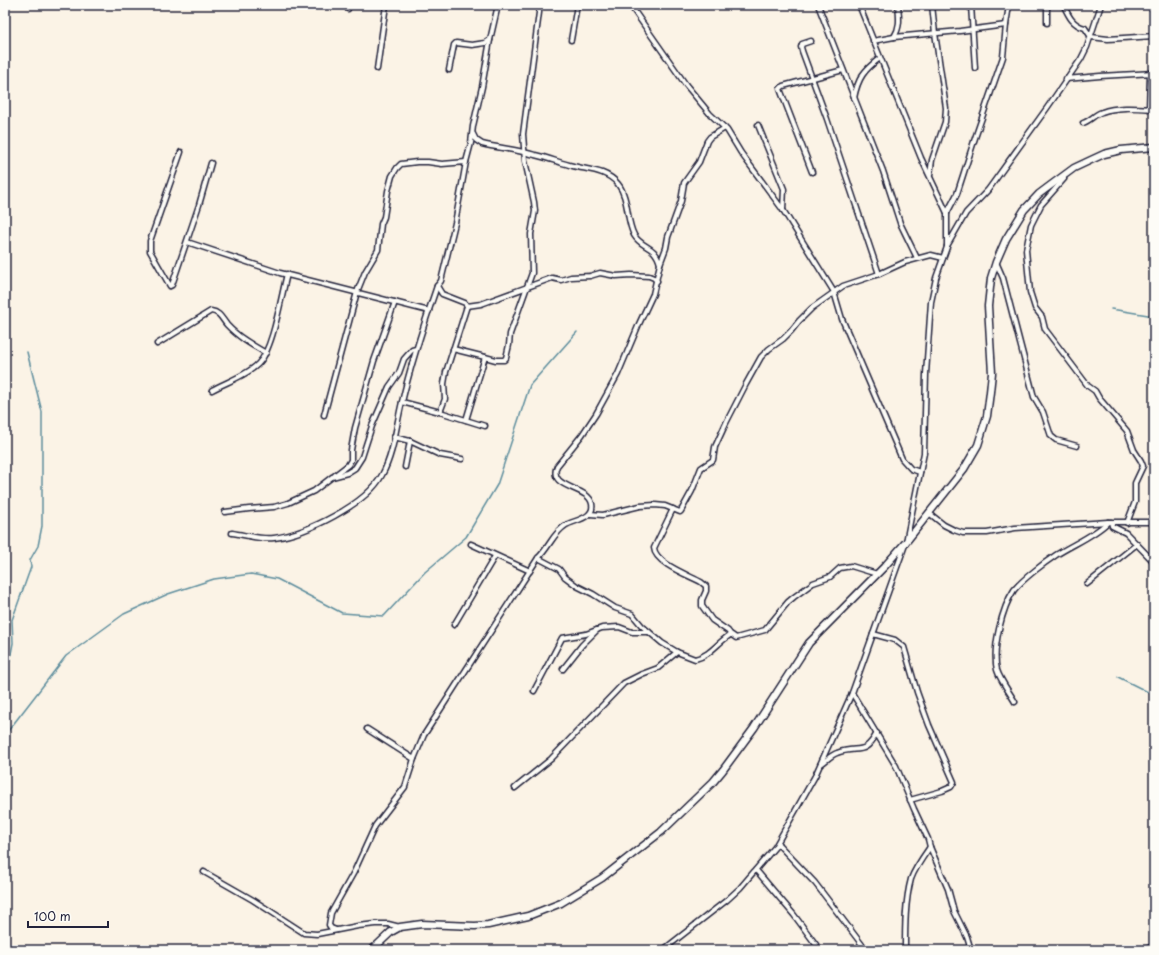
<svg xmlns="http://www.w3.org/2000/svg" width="1159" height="955" viewBox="0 0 1159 955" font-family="'Playpen Sans',sans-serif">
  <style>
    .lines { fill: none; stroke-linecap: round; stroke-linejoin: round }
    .stream { stroke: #5d8d9d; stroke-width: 1.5 }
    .street-casing { stroke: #22223b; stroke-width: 7 }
    .secondary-casing { stroke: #22223b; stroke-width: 9 }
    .street { stroke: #fdfcf7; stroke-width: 4 }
    .secondary { stroke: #fdfcf7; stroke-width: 6 }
  </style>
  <rect width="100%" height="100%" fill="#fbf3e6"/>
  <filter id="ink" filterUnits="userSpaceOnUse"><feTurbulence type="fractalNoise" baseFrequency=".025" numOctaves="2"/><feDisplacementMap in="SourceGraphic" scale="8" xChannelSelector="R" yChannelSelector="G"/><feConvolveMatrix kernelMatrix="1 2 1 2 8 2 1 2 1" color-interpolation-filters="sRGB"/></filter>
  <g filter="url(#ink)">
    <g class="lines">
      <g class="stream">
        <path d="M1111 309 1154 316"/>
        <path d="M1118 677 1154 695"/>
        <path d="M5 686 13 643 12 620 31 567 30 560 38 546 42 526V412L27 352"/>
        <path d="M5 738 8 731 66 656 124 614 168 594 214 579 251 574 277 579 342 613 384 616 425 572 466 537 497 485 530 385 577 332"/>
      </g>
      <g class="street-casing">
        <g id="street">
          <path d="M630 5 686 85 710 114 727 130 741 153 783 210 834 292 842 319 902 459 911 469 920 472"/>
          <path d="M818 5 883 171 900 223 917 258"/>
          <path d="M859 5 921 158 947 213"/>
          <path d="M971 5 975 68"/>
          <path d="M1062 5 1064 6C1069 17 1073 25 1085 28L1091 37 1108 39 1154 36"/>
          <path d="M348 9 349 5"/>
          <path d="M1047 23V5"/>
          <path d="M894 37C901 26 899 17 898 5"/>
          <path d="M571 40 577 5"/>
          <path d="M811 41 802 44 801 47 802 51 827 119 879 274"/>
          <path d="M873 41 894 37 960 31 1006 25"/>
          <path d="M377 69 386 5"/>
          <path d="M449 70 454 45 456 43 472 45 485 43 490 40"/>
          <path d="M1066 79 1100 76 1154 73"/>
          <path d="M854 98C858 78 864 70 880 58"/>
          <path d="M1149 109 1150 73"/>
          <path d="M1083 123C1090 121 1095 114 1102 112 1117 106 1138 108 1154 109"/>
          <path d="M758 125 784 189 783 210"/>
          <path d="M473 134 476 140 482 144C499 148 518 150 535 155 548 158 561 163 573 166 588 170 607 170 618 184 629 198 626 220 634 235 642 249 655 244 660 264"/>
          <path d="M181 152 150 241V251L170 286 172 285 199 205 211 163"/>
          <path d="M812 172 780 89 783 86 843 70"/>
          <path d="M930 175 932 160 945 122 946 108 935 33 932 5"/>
          <path d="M1064 179 1041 205 1031 225 1026 250 1030 292 1035 308 1042 317 1045 329 1076 370 1088 386 1095 391 1099 398 1127 431 1134 450 1141 461 1143 466 1135 483V502L1127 523"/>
          <path d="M187 242 280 273 429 311"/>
          <path d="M947 246 966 213 988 190 1047 108 1081 59 1087 47 1101 5"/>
          <path d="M996 262 1003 278 1034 397 1043 412 1051 436 1056 440 1077 446"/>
          <path d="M437 286 442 294 465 303 467 306 446 372 444 384 445 399 440 412"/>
          <path d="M467 306 481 304 552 278 561 280 571 277 590 276 600 273 616 276 631 275 649 276 654 278 657 281"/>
          <path d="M157 344 211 311C220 312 222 319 227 325 238 337 252 345 266 353"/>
          <path d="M453 349 485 357"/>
          <path d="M212 390C226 382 246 376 258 364 273 350 281 297 287 274"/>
          <path d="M402 402 440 412 485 426"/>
          <path d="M324 415 357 292 365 272 378 250 381 224 384 217 388 191 392 176 397 168 401 164 417 162H428L442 164 466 162"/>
          <path d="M466 420 485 357 496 360H504L506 358 509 345 510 334 532 273 531 234 535 211 534 202 525 161 523 134 540 5"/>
          <path d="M394 437 410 441 440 455 462 459"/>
          <path d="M405 467 410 441"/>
          <path d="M335 475 348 465 351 460V450L355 428 374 361 395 302"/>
          <path d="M673 509 654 548C655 563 688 575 701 582L706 586V591L702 600V606L712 620 728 631 731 635"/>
          <path d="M225 512 249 509 274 507 288 503 314 491 332 477 347 473 355 468 362 457 372 426 389 387 399 373 404 359 412 350 416 349"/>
          <path d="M929 513 944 525 954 530 963 533H987L1015 528 1108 522H1154"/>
          <path d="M590 514 603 515 640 506 655 505 665 506 680 512 681 511 692 491 701 468 713 460 715 447 726 423 746 384 761 357 769 349 783 339 791 331 799 321 812 308 843 286 879 274 905 262 931 255 943 258"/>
          <path d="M1111 522 1112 526 1126 533 1154 562"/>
          <path d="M232 533C246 535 261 540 274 538 306 534 367 504 382 475 394 453 396 426 402 402 411 363 424 324 437 286L441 281 455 223 466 162 471 143 473 126 482 87 490 40 498 5"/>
          <path d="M471 544 530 571"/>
          <path d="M538 558 559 569 565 577 577 586 593 594 615 608 632 614 642 626 662 643 677 652 695 659C711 655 717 643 730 635H732L736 638 765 630 788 602 794 597 813 583 830 577 840 568 851 566 877 574"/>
          <path d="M1087 584 1137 544"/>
          <path d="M454 625 495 556"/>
          <path d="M873 634 895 640 904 647 917 692 929 725 954 782 951 787 942 791 910 800"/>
          <path d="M563 669 582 645 597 630"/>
          <path d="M534 691 562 638 586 634 602 628 619 627 632 632H649"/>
          <path d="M852 693 896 766 914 809 928 839 930 847 948 889 954 911 967 937 971 950"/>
          <path d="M1015 702C1010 693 1000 680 997 670 992 648 1002 608 1014 590 1023 579 1044 563 1056 555 1073 544 1094 536 1108 522"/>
          <path d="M367 729 414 759"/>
          <path d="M821 764C827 760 831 755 837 753 858 745 864 757 877 733"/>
          <path d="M515 788 551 759 624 683 642 674 658 668 677 652"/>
          <path d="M778 844 815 883 866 950"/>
          <path d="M756 870 794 915 820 950"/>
          <path d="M204 872 253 900 304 933 317 934 358 926 376 924H388L400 927"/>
          <path d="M336 930 331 928 329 925 331 913 354 872 375 826 405 787 414 759 424 735 538 558C549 548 553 533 566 525 575 520 595 518 592 504 589 486 547 489 557 466L582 435 596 414 618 374 639 324 653 294 660 264 666 248 668 237 681 201 684 183 699 162 707 141 710 137 725 128"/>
          <path d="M663 950 727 900 740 888 775 847 815 776 852 693 906 542 924 453 926 374 931 302 936 278 947 247V213L957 194 975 138 1003 57 1006 25 1009 5"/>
          <path d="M905 950C905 928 905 901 911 879 915 868 923 857 930 847"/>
          <path d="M1143 950 1154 946"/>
        </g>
      </g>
      <g class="secondary-casing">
        <path id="secondary" d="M372 950 391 932 400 927 422 924 475 926 488 925 528 916 561 903 602 878 661 832 713 782 723 770 754 728 809 643 884 567 906 542 964 469 978 445 987 416 990 392 992 373 988 306 991 278 996 262 1006 239 1024 210 1039 194 1051 185 1074 168 1091 160 1104 154 1121 150 1154 147"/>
      </g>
      <use href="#street" class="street"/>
      <use href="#secondary" class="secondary"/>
    </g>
  </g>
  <rect width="1159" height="955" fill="none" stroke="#fdfcf7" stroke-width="20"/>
  <rect x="10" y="10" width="1139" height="935" fill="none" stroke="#22223b" stroke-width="1.5" filter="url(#ink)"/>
  <path d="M28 921v6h80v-6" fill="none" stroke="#22223b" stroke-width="2"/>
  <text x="34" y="921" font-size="12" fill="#22223b" stroke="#fdfcf7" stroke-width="3" paint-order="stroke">100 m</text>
</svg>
